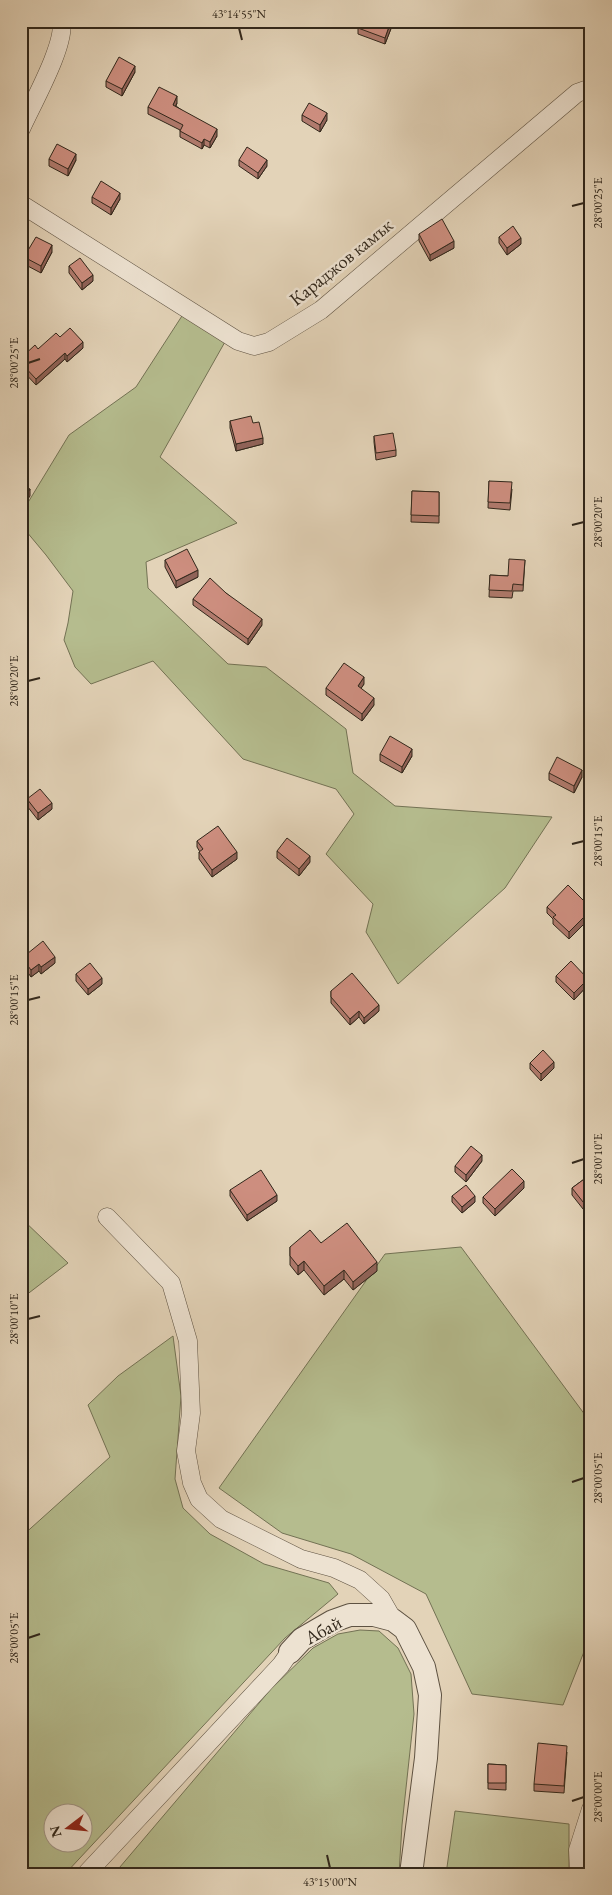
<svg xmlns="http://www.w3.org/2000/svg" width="612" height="1895" viewBox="0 0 612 1895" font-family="'EB Garamond',serif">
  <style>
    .green { fill: #b5bc8e; stroke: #737254; fill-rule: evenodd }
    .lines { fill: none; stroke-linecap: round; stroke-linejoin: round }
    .minor-casing { stroke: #5e5242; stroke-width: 19 }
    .tertiary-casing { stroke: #5e5242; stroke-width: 24 }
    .minor { stroke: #ede2d1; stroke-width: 18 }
    .tertiary { stroke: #ede2d1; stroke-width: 22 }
    .wall { fill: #b07a6d; stroke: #31271b }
    .shaded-wall { fill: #906359; stroke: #31271b }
    .building { fill: #cd8e7f; stroke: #31271b }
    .ticks { fill: none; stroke: #31271b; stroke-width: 2 }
    .labels { text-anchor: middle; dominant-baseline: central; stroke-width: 5; stroke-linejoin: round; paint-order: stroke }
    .street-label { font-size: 19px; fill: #31271b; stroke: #ede2d1 }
    .neatline { fill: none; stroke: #31271b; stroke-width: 2 }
    .ticks-label { font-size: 12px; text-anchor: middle; fill: #31271b }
  </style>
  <rect width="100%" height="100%" fill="#e3d3b8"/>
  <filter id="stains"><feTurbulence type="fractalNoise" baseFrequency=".004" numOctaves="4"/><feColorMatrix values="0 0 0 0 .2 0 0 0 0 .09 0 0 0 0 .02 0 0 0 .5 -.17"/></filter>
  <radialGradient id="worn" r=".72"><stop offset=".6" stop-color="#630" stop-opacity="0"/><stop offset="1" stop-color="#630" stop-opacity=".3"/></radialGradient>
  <g class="green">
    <path d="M191 302 230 333 160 457 237 523 146 562 148 588 228 664 266 667 346 729 353 773 395 806 552 817 505 888 398 984 366 932 373 904 326 854 354 814 336 789 243 759 153 661 91 684 75 667 64 640 68 623 73 591 46 555 21 525V514L69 435 136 387Z"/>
    <path d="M21 1218 68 1263 21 1299Z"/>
    <path d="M461 1247 591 1423V1634L563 1705 472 1694 426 1594 351 1554 282 1533 219 1488 385 1254Z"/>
    <path d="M173 1336 181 1396 175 1479 183 1508 210 1534 264 1564 329 1583 338 1594 285 1638 65 1874H21V1537L110 1457 88 1405 118 1376ZM52 1812H82V1842H52Z"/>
    <path d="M360 1630 379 1631 398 1648 411 1674 414 1714 402 1825 399 1874H114L271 1689 313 1648 338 1634Z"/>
    <path d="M455 1811 569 1824V1874H446Z"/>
  </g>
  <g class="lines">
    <g class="minor-casing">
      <g id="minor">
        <path d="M21 129C31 106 67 43 61 21"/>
        <path d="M21 204 238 341 254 346 269 342 321 310 577 93 591 88"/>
        <path d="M107 1217 171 1283 188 1341 191 1413 186 1451 192 1483 199 1499 221 1519 301 1559 334 1568 360 1580 381 1599 393 1620"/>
        <path d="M86 1874 281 1665 290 1652"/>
        <path d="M579 1874 578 1850 591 1809"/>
      </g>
    </g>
    <g class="tertiary-casing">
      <path id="tertiary" d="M290 1652 302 1639 333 1621 350 1615H374L393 1620 405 1629 424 1667 430 1695 426 1758 411 1874"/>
    </g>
    <use href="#minor" class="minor"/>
    <use href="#tertiary" class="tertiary"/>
  </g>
  <g class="wall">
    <path d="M392 21V26L385 44 358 34V28Z"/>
    <path d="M135 72 122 96 106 87V81Z"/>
    <path d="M177 103 176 106 217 136 210 148 204 145 202 149 180 137V130L148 114V107Z"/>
    <path d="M302 115 327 120 320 132 302 121Z"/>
    <path d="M49 159 76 160 68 176 49 166Z"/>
    <path d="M239 160 267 166 258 179 239 166Z"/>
    <path d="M92 197 120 199 111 215 92 203Z"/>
    <path d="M419 234 454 248 430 261 419 241Z"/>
    <path d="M499 237 521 244 507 255 499 243Z"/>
    <path d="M52 252 41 273 24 264V257Z"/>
    <path d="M69 266 93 281 82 290 69 273Z"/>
    <path d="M60 337 83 348 67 362 65 359 36 385 21 369V358L38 349Z"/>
    <path d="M230 421 253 423 263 444 236 451 230 428Z"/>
    <path d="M374 436 396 450V456L376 460 374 442Z"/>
    <path d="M489 481 512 489 510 510 488 508Z"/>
    <path d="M412 491 439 492V523L411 522Z"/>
    <path d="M165 560 198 577 176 588 165 567Z"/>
    <path d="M525 560 523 591H513L512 598 489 597 490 575 508 576Z"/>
    <path d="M226 593 262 625 248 645 193 605V599Z"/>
    <path d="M364 684 361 688 374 705 362 721 326 695V688Z"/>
    <path d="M380 754 412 756 402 773 380 761Z"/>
    <path d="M549 773 582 777 574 793 549 780Z"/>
    <path d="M27 799 52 809 38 820 27 806Z"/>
    <path d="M591 810V826L586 824V818Z"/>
    <path d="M197 841 237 859 212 877 199 859V852H200L197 847Z"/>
    <path d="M277 851 310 862 299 876 277 858Z"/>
    <path d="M547 907 589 913 588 920 569 939 553 924V919L547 913Z"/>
    <path d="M22 958 55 963 41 974 39 971 31 977 22 964Z"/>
    <path d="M76 974 102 984 88 995 76 981Z"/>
    <path d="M556 976 588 985 574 1000 556 982Z"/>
    <path d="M331 991 379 1011 364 1024 359 1017 350 1025 331 1003Z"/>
    <path d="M530 1063 554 1068 541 1081 530 1069Z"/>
    <path d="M482 1161 466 1182 455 1172V1166Z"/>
    <path d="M591 1174V1211L587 1214 572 1195V1188Z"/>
    <path d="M524 1188 495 1216 483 1203V1197Z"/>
    <path d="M230 1190 277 1201 247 1221 230 1196Z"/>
    <path d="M452 1196 475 1202 462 1213 452 1202Z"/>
    <path d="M321 1243 377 1271 353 1290 344 1279 324 1295 304 1270 298 1275 290 1265V1247Z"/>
    <path d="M567 1752 564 1793 534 1791V1784Z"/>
    <path d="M488 1764 506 1765V1790L488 1789Z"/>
  </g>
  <g class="shaded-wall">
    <path d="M391 21 392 26 385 44V38Z"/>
    <path d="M135 66V72L122 96V89Z"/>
    <path d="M177 96V103L173 111V105Z"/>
    <path d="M327 113V120L320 132V125Z"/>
    <path d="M217 129V136L210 148V142Z"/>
    <path d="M204 139V145L202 149V143Z"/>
    <path d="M76 154V160L68 176V169Z"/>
    <path d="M267 160V166L258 179V173Z"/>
    <path d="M120 193V199L111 215V208Z"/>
    <path d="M521 238V244L507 255V248Z"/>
    <path d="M454 241V248L430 261V255Z"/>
    <path d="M52 245V252L41 273V266Z"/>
    <path d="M93 275V281L82 290V283Z"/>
    <path d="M83 342V348L67 362V356Z"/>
    <path d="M65 353V359L36 385V379Z"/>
    <path d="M263 438V444L236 451V444Z"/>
    <path d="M30 489V496L21 509V503Z"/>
    <path d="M198 570V577L176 588V581Z"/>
    <path d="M262 619V625L248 645V639Z"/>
    <path d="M364 677V684L358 693V686Z"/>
    <path d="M374 698V705L362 721V714Z"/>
    <path d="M412 749V756L402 773V767Z"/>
    <path d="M582 770V777L574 793V786Z"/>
    <path d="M52 803V809L38 820V813Z"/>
    <path d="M237 852V859L212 877V870Z"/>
    <path d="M310 856V862L299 876V869Z"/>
    <path d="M589 906V913L585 916V910Z"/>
    <path d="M588 913V920L569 939V932Z"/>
    <path d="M55 957V963L41 974V967Z"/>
    <path d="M39 964V971L31 977V970Z"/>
    <path d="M102 978V984L88 995V989Z"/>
    <path d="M588 979V985L574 1000V993Z"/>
    <path d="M379 1005V1011L364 1024V1018Z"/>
    <path d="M359 1011V1017L350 1025V1019Z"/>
    <path d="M554 1062V1068L541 1081V1074Z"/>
    <path d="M482 1155V1161L466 1182V1175Z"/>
    <path d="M524 1181V1188L495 1216V1209Z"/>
    <path d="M277 1195V1201L247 1221V1215Z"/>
    <path d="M475 1196V1202L462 1213V1207Z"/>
    <path d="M591 1204V1211L587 1214V1207Z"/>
    <path d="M304 1261V1270L298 1275V1266Z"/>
    <path d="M377 1262V1271L353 1290V1282Z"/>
    <path d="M344 1270V1279L324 1295V1286Z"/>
  </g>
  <g class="building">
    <path d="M360 21H391L385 38 358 28Z"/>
    <path d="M119 57 135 66 122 89 106 81Z"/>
    <path d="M159 87 177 96 173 105 217 129 210 142 204 139 202 143 180 131 183 125 148 107Z"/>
    <path d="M309 103 327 113 320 125 302 115Z"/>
    <path d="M57 144 76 154 68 169 49 159Z"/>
    <path d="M247 147 267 160 258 173 239 160Z"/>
    <path d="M101 181 120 193 111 208 92 197Z"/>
    <path d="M442 219 454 241 430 255 419 234Z"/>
    <path d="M513 226 521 238 507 248 499 237Z"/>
    <path d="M36 237 52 245 41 266 24 257Z"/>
    <path d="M80 258 93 275 82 283 69 266Z"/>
    <path d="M70 328 83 342 67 356 65 353 36 379 21 363V358L35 345 38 349 56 333 60 337Z"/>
    <path d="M251 416 253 423 259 422 263 438 236 444 230 421Z"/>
    <path d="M393 433 396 450 376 453 374 436Z"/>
    <path d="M489 481 512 482 510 503 488 502Z"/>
    <path d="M21 484 30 489 21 503Z"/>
    <path d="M412 491 439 492V516L411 515Z"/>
    <path d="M187 549 198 570 176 581 165 560Z"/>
    <path d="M509 559 525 560 523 585 513 584 512 591 489 590 490 575 508 576Z"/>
    <path d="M210 578 226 593 262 619 248 639 193 599Z"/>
    <path d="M344 663 364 677 358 686 374 698 362 714 326 688Z"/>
    <path d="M390 736 412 749 402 767 380 754Z"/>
    <path d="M557 757 582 770 574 786 549 773Z"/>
    <path d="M40 789 52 803 38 813 27 799Z"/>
    <path d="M591 810V820L586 818Z"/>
    <path d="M218 826 237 852 212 870 199 852 203 849 197 841Z"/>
    <path d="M287 838 310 856 299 869 277 851Z"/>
    <path d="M568 885 589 906 585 910 588 913 569 932 553 917 556 915 547 907Z"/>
    <path d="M43 941 55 957 41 967 39 964 31 970 22 958Z"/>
    <path d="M571 961 588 979 574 993 556 976Z"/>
    <path d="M90 963 102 978 88 989 76 974Z"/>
    <path d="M352 973 379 1005 364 1018 359 1011 350 1019 331 997V991Z"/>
    <path d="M543 1050 554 1062 541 1074 530 1063Z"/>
    <path d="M471 1146 482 1155 466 1175 455 1166Z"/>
    <path d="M512 1169 524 1181 495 1209 483 1197Z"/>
    <path d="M261 1170 277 1195 247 1215 230 1190Z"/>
    <path d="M591 1174V1204L587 1207 572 1188Z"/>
    <path d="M466 1185 475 1196 462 1207 452 1196Z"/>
    <path d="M347 1223 377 1262 353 1282 344 1270 324 1286 304 1261 298 1266 290 1256V1247L310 1230 321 1243Z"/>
    <path d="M538 1743 567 1746 564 1786 534 1784Z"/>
    <path d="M488 1764 506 1765V1783H488Z"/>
  </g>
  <path class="ticks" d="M239 28 242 40M572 206 584 203M28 363 40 359M572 525 584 522M28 681 40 678M572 844 584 841M28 1000 40 997M572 1163 584 1159M28 1319 40 1316M572 1482 584 1478M28 1638 40 1634M572 1801 584 1797M327 1855 330 1868"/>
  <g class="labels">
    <g class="street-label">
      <text transform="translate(341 262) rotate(-39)">Караджов камък</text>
      <text transform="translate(323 1630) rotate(-29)">Абай</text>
    </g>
  </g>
  <rect width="612" height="1895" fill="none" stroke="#e3d3b8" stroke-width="55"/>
  <g transform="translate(68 1828) rotate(254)"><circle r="24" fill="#ede2d1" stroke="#a29788"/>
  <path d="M0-4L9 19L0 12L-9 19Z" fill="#8f2418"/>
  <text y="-8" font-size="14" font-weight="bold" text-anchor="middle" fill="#31271b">N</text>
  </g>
  <rect x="28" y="28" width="556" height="1840" class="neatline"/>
  <g class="ticks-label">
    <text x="239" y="18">43°14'55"N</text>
    <text transform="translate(598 203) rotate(-90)" y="4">28°00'25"E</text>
    <text transform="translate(14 363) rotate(-90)" y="4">28°00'25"E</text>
    <text transform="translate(598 522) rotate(-90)" y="4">28°00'20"E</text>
    <text transform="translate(14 681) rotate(-90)" y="4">28°00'20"E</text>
    <text transform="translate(598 841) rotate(-90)" y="4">28°00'15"E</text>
    <text transform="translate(14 1000) rotate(-90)" y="4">28°00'15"E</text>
    <text transform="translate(598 1159) rotate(-90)" y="4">28°00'10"E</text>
    <text transform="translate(14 1319) rotate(-90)" y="4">28°00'10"E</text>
    <text transform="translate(598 1478) rotate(-90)" y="4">28°00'05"E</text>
    <text transform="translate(14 1638) rotate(-90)" y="4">28°00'05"E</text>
    <text transform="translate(598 1797) rotate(-90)" y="4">28°00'00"E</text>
    <text x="330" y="1886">43°15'00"N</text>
  </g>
  <rect width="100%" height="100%" filter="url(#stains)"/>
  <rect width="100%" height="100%" fill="url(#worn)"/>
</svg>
